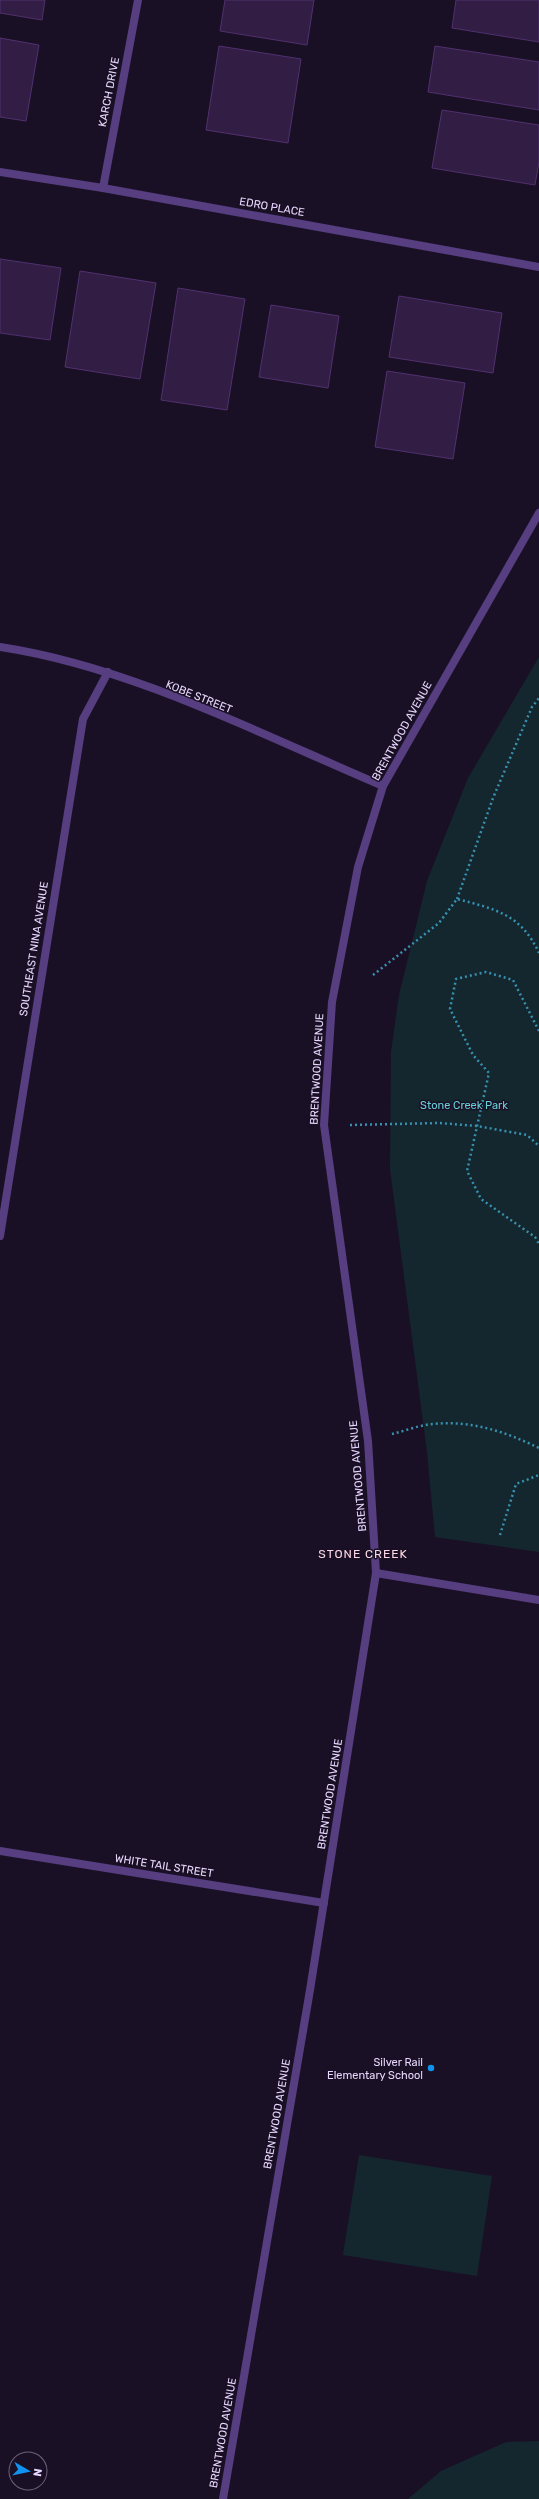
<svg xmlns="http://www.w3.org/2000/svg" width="539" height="2499" viewBox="0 0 539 2499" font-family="Rubik,sans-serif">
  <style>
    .green { fill: #14272e }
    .building { fill: #321d44; stroke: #51316f }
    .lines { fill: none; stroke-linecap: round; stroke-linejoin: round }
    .path { stroke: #3791b0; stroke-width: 2.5; stroke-dasharray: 2 3; stroke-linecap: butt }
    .street { stroke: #563e81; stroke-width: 8 }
    .poi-dot { fill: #0f92f0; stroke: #1a1025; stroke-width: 1.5 }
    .labels { text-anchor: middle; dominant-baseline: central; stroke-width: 3; stroke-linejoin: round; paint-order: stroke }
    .street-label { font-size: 11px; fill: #e7d6fd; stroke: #1a1025 }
    .park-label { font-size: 11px; fill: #66d1d9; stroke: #1a1025 }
    .poi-label { font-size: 11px; fill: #e7d6fd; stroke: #1a1025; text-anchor: end }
    .neighbourhood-label { font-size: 12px; letter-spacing: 1px; fill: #fdd8e4; stroke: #1a1025 }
  </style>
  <rect width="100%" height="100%" fill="#1a1025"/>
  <g class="green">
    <path d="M539 657V1552L435 1537 427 1452 390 1169 391 1052 399 995 427 881 468 778Z"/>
    <path d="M359 2155 492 2176 477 2276 343 2255Z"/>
    <path d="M539 2441V2499H408L441 2471 506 2442Z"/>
  </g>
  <g class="building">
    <path d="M0 0H45L42 20 0 13Z"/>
    <path d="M225 0H314L307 45 220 31Z"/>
    <path d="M456 0H539V42L452 28Z"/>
    <path d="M0 38 39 45 26 121 0 117Z"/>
    <path d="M219 46 301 59 288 143 206 130Z"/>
    <path d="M435 46 539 62V110L428 92Z"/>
    <path d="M442 110 539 125V162L535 185 432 168Z"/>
    <path d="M0 259 61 268 50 340 0 333Z"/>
    <path d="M80 271 156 283 140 379 65 367Z"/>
    <path d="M178 288 245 299 227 410 161 400Z"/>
    <path d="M399 296 502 313 493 373 389 357Z"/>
    <path d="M271 305 339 316 328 388 259 377Z"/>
    <path d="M387 371 465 383 453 459 375 447Z"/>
  </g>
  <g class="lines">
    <g class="path">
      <path d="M457 899 493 798 532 707 539 698"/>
      <path d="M373 975 439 923 457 899C495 909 521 914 539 953"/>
      <path d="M539 1031 513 980 486 972 456 979 450 1009 473 1055 489 1073 467 1171 481 1199 535 1237 539 1244"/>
      <path d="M350 1125 439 1123 477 1126 527 1135 539 1146"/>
      <path d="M392 1434C405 1431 419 1425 433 1424 471 1420 506 1432 539 1448"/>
      <path d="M500 1535 516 1484 539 1475"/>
    </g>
    <g class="street">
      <path d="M0 172 103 188 539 267"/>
      <path d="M103 188 138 0"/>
      <path d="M0 647C132 667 260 734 383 786"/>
      <path d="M0 1236 83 719 108 672"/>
      <path d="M376 1573 539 1600"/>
      <path d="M0 1851 324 1903"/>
      <path d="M223 2499 310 1990 376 1573 368 1441 324 1125 332 1002 358 867 383 786 539 513"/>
    </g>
  </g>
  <circle class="poi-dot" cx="431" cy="2068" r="4"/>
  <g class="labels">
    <g class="street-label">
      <text transform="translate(109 92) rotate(-79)">KARCH DRIVE</text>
      <text transform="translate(272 207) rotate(10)">EDRO PLACE</text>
      <text transform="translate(199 697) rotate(22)">KOBE STREET</text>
      <text transform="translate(402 731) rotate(-61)">BRENTWOOD AVENUE</text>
      <text transform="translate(34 949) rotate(-81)">SOUTHEAST NINA AVENUE</text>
      <text transform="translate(317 1069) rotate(-87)">BRENTWOOD AVENUE</text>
      <text transform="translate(358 1476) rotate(-95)">BRENTWOOD AVENUE</text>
      <text transform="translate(330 1794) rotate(-81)">BRENTWOOD AVENUE</text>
      <text transform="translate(164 1866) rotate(9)">WHITE TAIL STREET</text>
      <text transform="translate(277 2114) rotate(-80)">BRENTWOOD AVENUE</text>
      <text transform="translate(223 2433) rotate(-80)">BRENTWOOD AVENUE</text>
    </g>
    <g class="park-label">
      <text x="464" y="1105">Stone Creek Park</text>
    </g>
    <g class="poi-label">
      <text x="423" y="2062">Silver Rail<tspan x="423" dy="13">Elementary School</tspan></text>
    </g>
    <g class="neighbourhood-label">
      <text x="363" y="1554">STONE CREEK</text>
    </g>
  </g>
  <g transform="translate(28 2471) rotate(99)"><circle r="19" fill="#1a1025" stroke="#6c5f7b"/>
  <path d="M0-3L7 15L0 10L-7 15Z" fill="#0f92f0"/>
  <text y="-6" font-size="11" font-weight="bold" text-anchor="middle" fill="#e7d6fd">N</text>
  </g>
</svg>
